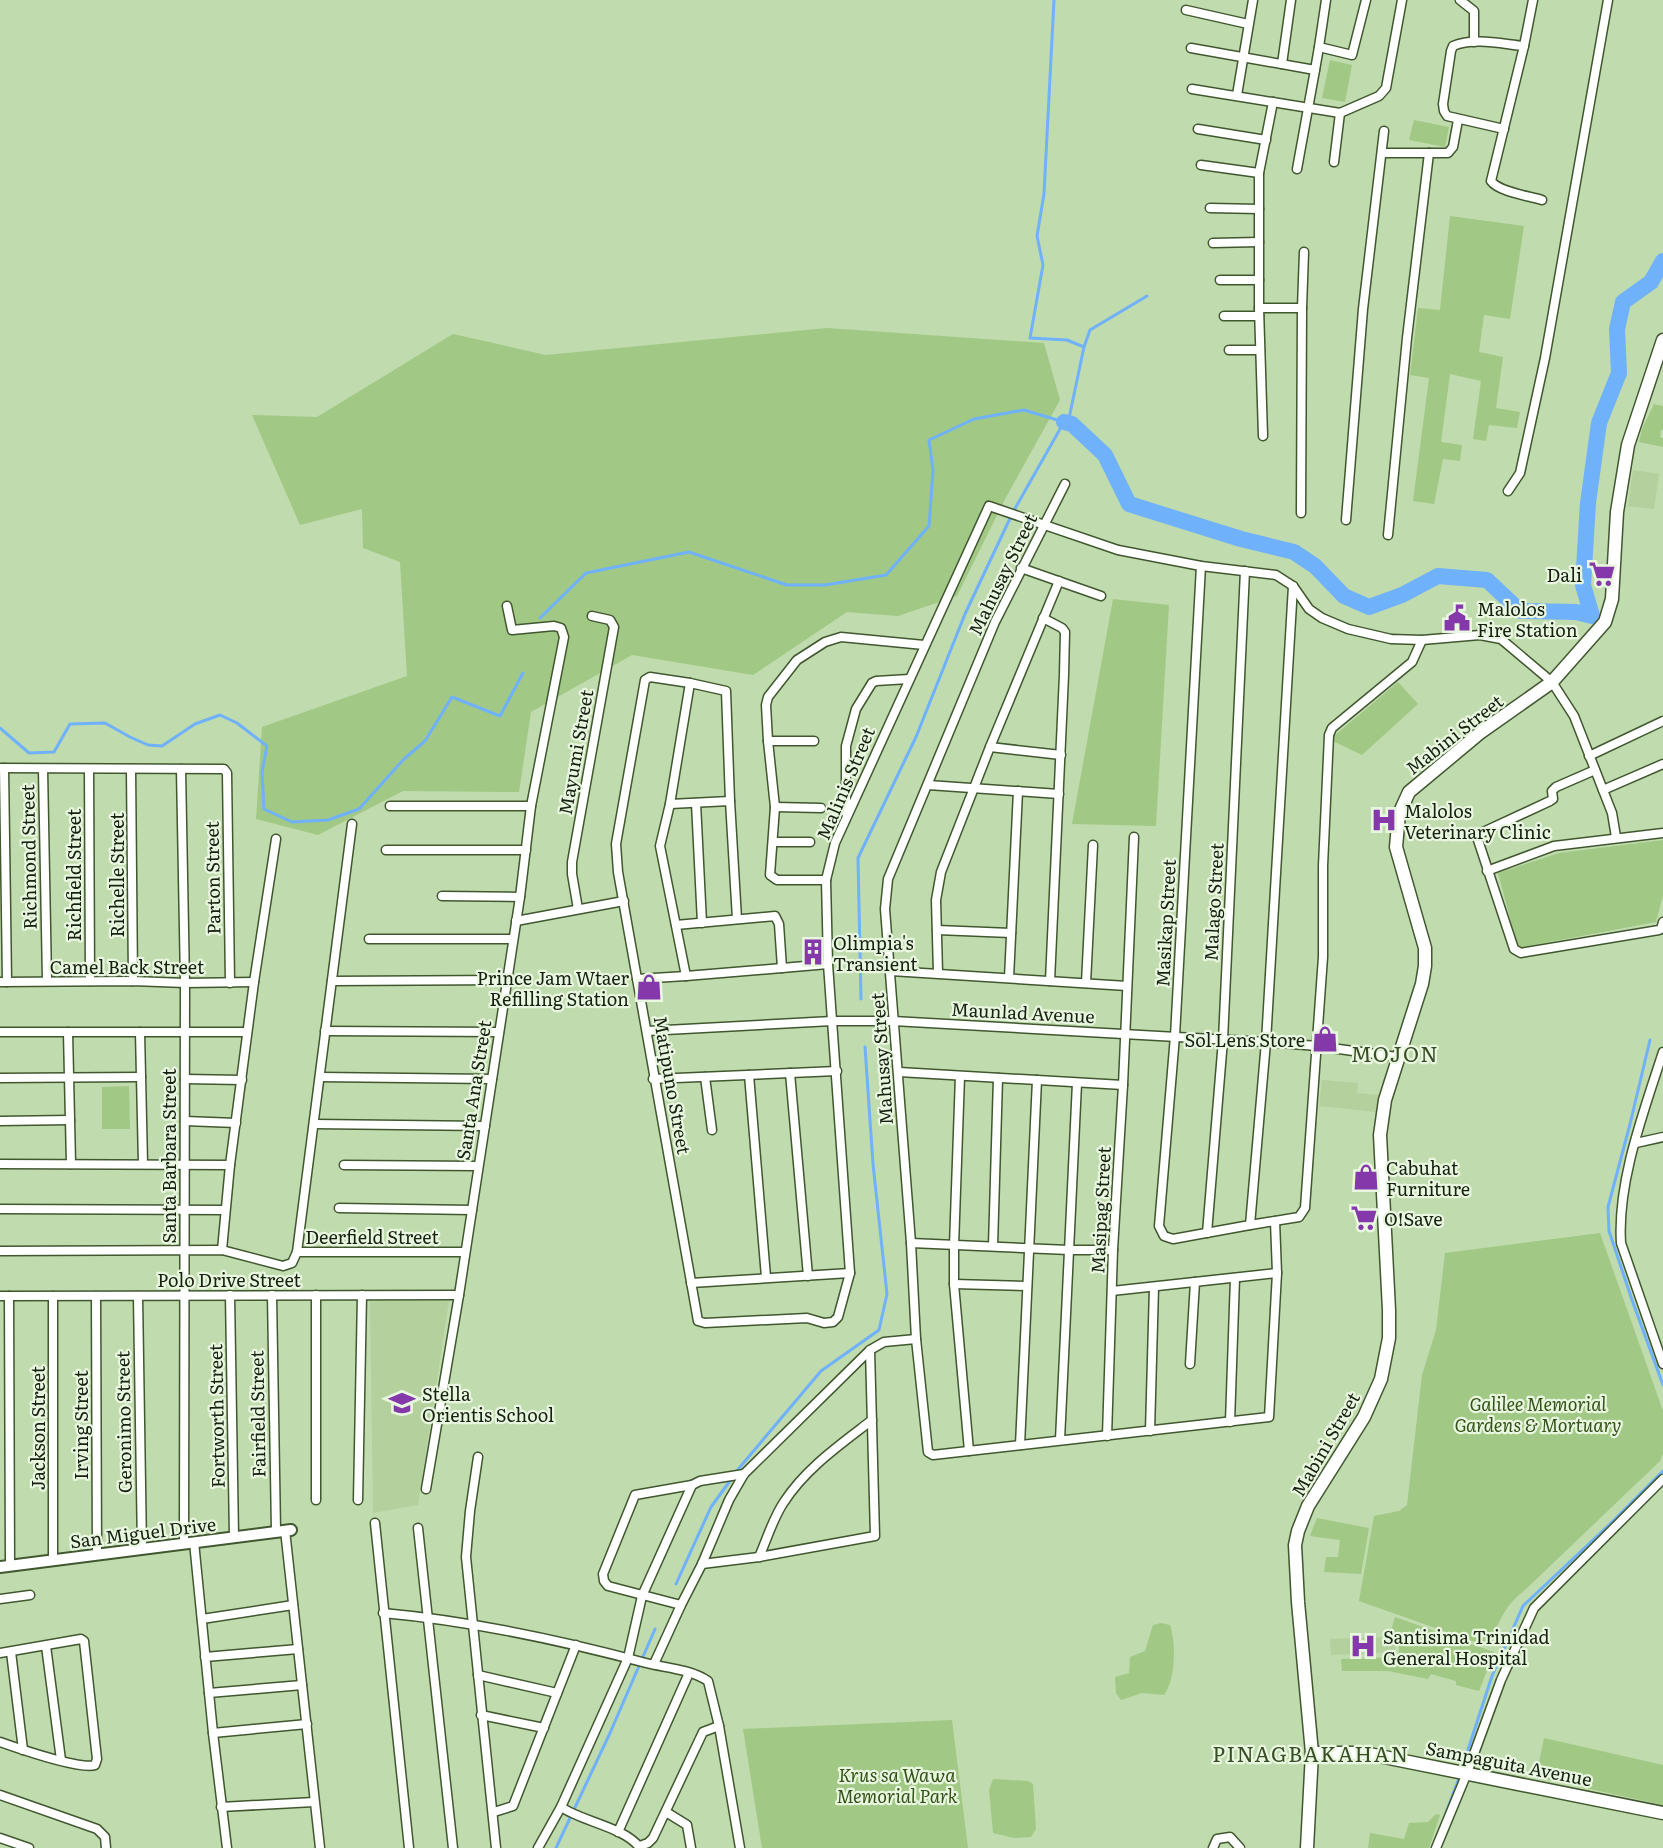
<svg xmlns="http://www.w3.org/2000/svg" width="1663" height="1848" viewBox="0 0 1663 1848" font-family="Literata,serif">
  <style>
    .built { fill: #b3d09d }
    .green { fill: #a1c885 }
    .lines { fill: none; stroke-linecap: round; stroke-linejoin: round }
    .stream { stroke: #6fb1fb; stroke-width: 3 }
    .river { stroke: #6fb1fb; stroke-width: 16 }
    .minor-casing { stroke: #40572f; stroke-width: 11 }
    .tertiary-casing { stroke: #40572f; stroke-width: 14 }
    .secondary-casing { stroke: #40572f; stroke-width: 15 }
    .minor { stroke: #fff; stroke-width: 8 }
    .tertiary { stroke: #fff; stroke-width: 10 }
    .secondary { stroke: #fff; stroke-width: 12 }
    .labels { text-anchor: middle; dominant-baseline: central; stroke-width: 4.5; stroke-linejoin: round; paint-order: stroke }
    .street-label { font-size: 18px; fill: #172110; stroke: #e9f7e0 }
    .poi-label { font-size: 18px; fill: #172110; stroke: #e9f7e0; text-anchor: start }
    .park-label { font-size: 18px; font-style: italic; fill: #325115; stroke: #e9f7e0 }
    .quarter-label { font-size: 21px; letter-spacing: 1.5px; fill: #374d25; stroke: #e9f7e0 }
  </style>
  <rect width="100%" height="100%" fill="#c0dbad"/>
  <g class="built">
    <path d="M1633 470 1659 474 1654 509 1628 506Z"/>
    <path d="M1322 1080 1358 1083 1357 1093 1379 1095 1377 1112 1319 1106Z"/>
    <path d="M370 1301H449L418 1505 373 1513Z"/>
    <path d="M1394 1637 1395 1652 1331 1655 1330 1639Z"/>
  </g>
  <g class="green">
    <path d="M1330 60 1352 65 1345 102 1322 98Z"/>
    <path d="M1414 120 1449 127 1445 147 1409 140Z"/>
    <path d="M1450 216 1524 226 1510 319 1484 315 1479 352 1503 357 1496 408 1520 412 1517 428 1489 425 1486 441 1473 439 1481 381 1450 374 1441 442 1462 445 1460 461 1443 459 1434 504 1413 501 1429 378 1410 375 1418 308 1440 310Z"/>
    <path d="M827 328 1044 343 1060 400 1004 501 957 596 898 616 847 612 753 675 632 655 531 712 519 792 403 791 318 835 256 819 262 727 407 676 400 562 363 548 362 509 300 525 252 415 317 417 453 334 546 355Z"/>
    <path d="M1654 404 1663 406V430H1661L1660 437 1663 438V447L1639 442 1642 429Z"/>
    <path d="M1113 599 1169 605 1156 826 1072 824Z"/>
    <path d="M1398 682 1418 704 1362 755 1333 741 1334 736Z"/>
    <path d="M1663 840V895L1656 922 1518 948 1498 873 1559 853Z"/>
    <path d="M129 1086 130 1129H102V1087Z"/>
    <path d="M1600 1233 1663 1411V1453L1660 1461 1525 1590C1503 1607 1499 1622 1489 1647L1359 1601 1374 1516 1399 1511 1407 1505 1422 1375 1436 1330 1445 1253Z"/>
    <path d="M1317 1518 1369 1528 1361 1574 1324 1572 1326 1557H1338L1340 1540 1310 1536Z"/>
    <path d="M1395 1617 1494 1652 1479 1691 1456 1685V1681L1431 1674 1428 1679 1388 1671H1342L1341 1659 1399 1657V1634H1390Z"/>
    <path d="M1161 1623 1170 1625C1176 1643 1176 1679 1164 1695L1142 1693 1121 1700 1116 1693 1115 1677 1129 1673 1130 1657 1145 1651 1153 1625Z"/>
    <path d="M952 1720 968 1848H762L743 1729Z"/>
    <path d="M1544 1738 1663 1765V1805L1536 1777Z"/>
    <path d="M993 1779 1028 1781 1033 1784 1036 1829 1031 1837 1014 1838 993 1833 989 1790Z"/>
    <path d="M1436 1814 1440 1815 1429 1848H1368L1370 1833 1404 1839 1409 1823 1428 1822Z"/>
  </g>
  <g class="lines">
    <g class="stream">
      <path d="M1054 0 1044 194 1037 236 1043 265 1030 338 1067 340 1084 347 1068 423"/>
      <path d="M1084 347 1090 330 1147 296"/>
      <path d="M540 618 586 573 689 552 787 585H825L886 575 929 526 933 470 929 440 974 419 1024 410 1064 422 1013 512 965 614 916 737 858 858 861 999"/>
      <path d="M0 728 29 753 54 752 70 724 105 723 130 737 148 745 162 746 195 724 220 715 237 723 267 746 262 772 264 809 292 822 328 820 359 809 404 759 425 741 452 697 500 716 523 673"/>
      <path d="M1650 1040 1630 1124 1608 1207 1609 1231 1632 1300 1663 1385"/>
      <path d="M676 1584 711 1507 740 1467 821 1371 879 1330 887 1294 873 1164 865 1047"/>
      <path d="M1462 1768 1492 1676 1523 1606 1609 1525 1663 1471"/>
      <path d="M1446 1813 1459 1778"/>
      <path d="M556 1848 610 1733 655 1629"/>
    </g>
    <path class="river" d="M1064 422 1072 424 1105 455 1129 504 1241 539 1294 552 1315 566 1344 596 1369 607 1402 595 1438 576 1487 580 1520 611 1576 612 1592 616 1583 585 1588 503 1599 423 1619 373 1617 329 1623 302 1651 282 1663 261"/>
    <g class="minor-casing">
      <g id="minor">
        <path d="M1326 0 1319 47 1352 55 1366 0"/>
        <path d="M1460 0 1474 11V42"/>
        <path d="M1533 0 1524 46 1491 181C1499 192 1529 196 1542 200"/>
        <path d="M1186 10 1248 24"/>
        <path d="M1191 48 1315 70 1319 47"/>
        <path d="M1282 64 1291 0"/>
        <path d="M1192 89 1340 113 1379 96 1386 88 1402 0"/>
        <path d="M1237 95 1253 0"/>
        <path d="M1198 129 1266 140"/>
        <path d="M1504 129 1447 116 1444 111 1443 104 1451 51 1453 46C1474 37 1502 44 1524 46"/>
        <path d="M1382 153H1448L1453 147 1458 120"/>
        <path d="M1334 162 1340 113"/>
        <path d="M1201 165 1259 173"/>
        <path d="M1297 169 1315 70"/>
        <path d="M1210 208 1259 209"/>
        <path d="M1213 243 1259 242"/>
        <path d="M1220 280H1259"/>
        <path d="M1259 308H1302"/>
        <path d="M1224 316H1259"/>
        <path d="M1229 350H1260"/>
        <path d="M1263 436 1259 308V173L1273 102"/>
        <path d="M1065 484 995 622 888 879 885 909 911 1243 916 1339 928 1452 933 1455 1269 1417 1277 1273 1275 1221"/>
        <path d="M1508 491 1520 473 1545 358 1608 0"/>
        <path d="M1301 513 1302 308 1304 252"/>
        <path d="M1346 520 1363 309 1384 131"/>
        <path d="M1388 535 1407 338 1429 153"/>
        <path d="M1201 566 1175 1036 1159 1226 1164 1236 1173 1239 1250 1225 1266 1042 1293 586"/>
        <path d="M1021 568 1101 596"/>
        <path d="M1043 618 1062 628 1065 632 1064 675 1050 981"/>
        <path d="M690 683 670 804 660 846 686 976 782 968"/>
        <path d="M768 741H814"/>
        <path d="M990 747 1061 755"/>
        <path d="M1589 756 1663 721"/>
        <path d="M0 768 224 769 227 773 230 983"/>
        <path d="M4 768 7 982"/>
        <path d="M43 769 47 981"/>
        <path d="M89 769 90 981"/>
        <path d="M131 769 133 981"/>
        <path d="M181 769 185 983 184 1543"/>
        <path d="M1595 770 1556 787 1552 791 1553 799 1550 801 1479 834 1477 837 1514 949 1521 953 1526 952 1659 930 1661 929 1663 922"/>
        <path d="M928 785 1059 794"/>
        <path d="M1603 790 1663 764"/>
        <path d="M696 803 702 923"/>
        <path d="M670 804 730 801"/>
        <path d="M390 806H531"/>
        <path d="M775 807 821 808"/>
        <path d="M846 813V746L856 709 872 683 876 681 909 679"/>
        <path d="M773 842H810"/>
        <path d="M386 850H526"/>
        <path d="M1487 871 1554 846 1663 833"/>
        <path d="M826 880H777L770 875 775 807 768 741 766 705 768 697 797 660 825 642 841 637 924 645"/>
        <path d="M442 896 520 897"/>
        <path d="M578 909 572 874V862L614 627 610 620 592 616"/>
        <path d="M737 919 730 801 726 691 690 683 650 677 645 680 616 844 618 872 698 1321 705 1323 807 1318 824 1323 833 1322 838 1317 850 1273 828 964 826 880 835 843 989 506 1118 550 1201 566 1276 575 1293 586 1309 609 1322 618 1348 629 1391 639 1422 640 1480 635 1501 639 1552 682 1574 716 1612 813 1616 837"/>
        <path d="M516 921 624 901"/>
        <path d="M676 925 775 916 779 924 782 968 828 964"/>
        <path d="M937 930 1011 933"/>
        <path d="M369 939H513"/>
        <path d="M891 971 1127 986"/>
        <path d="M938 973 936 900 941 872 990 747 1059 581"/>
        <path d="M1009 978 1018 791"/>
        <path d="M637 979 686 976"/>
        <path d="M332 981 507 980"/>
        <path d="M0 982 133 981 185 983 254 982"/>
        <path d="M1086 983 1093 845"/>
        <path d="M325 1031 499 1032"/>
        <path d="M647 1031 832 1021H893L1266 1042 1317 1046 1397 1057"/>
        <path d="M0 1032H247"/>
        <path d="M68 1032 71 1164"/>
        <path d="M140 1032 143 1164"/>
        <path d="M1663 1052C1644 1111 1617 1182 1621 1243L1663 1364"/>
        <path d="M899 1072 1123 1085"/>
        <path d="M790 1073 808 1276"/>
        <path d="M749 1075 766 1277"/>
        <path d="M960 1076 954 1246V1284L969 1451"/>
        <path d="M320 1077 492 1079"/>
        <path d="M705 1077 712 1130"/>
        <path d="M0 1078 141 1077"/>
        <path d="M185 1079 242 1080"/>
        <path d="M653 1079 837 1071"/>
        <path d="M0 1121 70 1120"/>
        <path d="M185 1121 236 1123"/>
        <path d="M314 1124 485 1126"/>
        <path d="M1636 1143 1663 1137"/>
        <path d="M0 1164 230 1165"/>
        <path d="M344 1165 478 1166"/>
        <path d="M339 1208 472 1210"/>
        <path d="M0 1209 225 1210"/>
        <path d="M1250 1225 1299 1217 1305 1208 1323 957V866L1329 735 1332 728 1412 662 1422 640"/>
        <path d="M1207 1233 1223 1040 1245 571"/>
        <path d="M911 1243 1069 1250H1113"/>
        <path d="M993 1246 998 1078"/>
        <path d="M222 1250 230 1165 254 982 276 839"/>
        <path d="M0 1251 222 1250 283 1266 292 1263 297 1252H465"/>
        <path d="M297 1252 352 824"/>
        <path d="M691 1283 850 1273"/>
        <path d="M954 1284 1027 1286"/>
        <path d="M1112 1291 1277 1273"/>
        <path d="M230 1295 234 1537"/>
        <path d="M272 1295 276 1531"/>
        <path d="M0 1296 459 1295"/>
        <path d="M9 1296 10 1566"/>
        <path d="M53 1296V1560"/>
        <path d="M96 1296 97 1555"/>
        <path d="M138 1296 142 1549"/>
        <path d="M1190 1364 1195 1282"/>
        <path d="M1230 1422 1235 1278"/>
        <path d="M1150 1431 1154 1287"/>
        <path d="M1107 1436 1113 1250 1123 1085 1134 837"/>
        <path d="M1060 1440 1077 1083"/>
        <path d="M1020 1445 1037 1080"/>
        <path d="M478 1457 470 1511 466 1557 496 1848"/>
        <path d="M692 1485 635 1495 603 1574 604 1581 608 1586 681 1605 702 1564 729 1500 744 1474 870 1350 884 1342 916 1339"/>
        <path d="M426 1489 459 1295 520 897 531 806 564 637 561 628 554 626 512 630 507 606"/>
        <path d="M316 1500V1295"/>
        <path d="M358 1500 362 1295"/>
        <path d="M375 1523 409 1848"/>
        <path d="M418 1528 453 1848"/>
        <path d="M285 1530 320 1848"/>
        <path d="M194 1542 213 1733 227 1848"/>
        <path d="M759 1557C767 1539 773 1518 784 1502 806 1468 841 1444 872 1420"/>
        <path d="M702 1564 759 1557 875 1536 870 1350"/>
        <path d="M0 1599 30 1595"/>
        <path d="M383 1613C472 1621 560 1640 646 1663 666 1668 690 1669 708 1681L719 1726 740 1848"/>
        <path d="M202 1619 293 1605"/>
        <path d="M46 1646 61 1760"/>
        <path d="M11 1652 23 1750"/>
        <path d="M0 1653 81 1639 84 1641 97 1759 95 1765C81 1770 17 1748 0 1742"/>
        <path d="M205 1657 298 1649"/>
        <path d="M654 1664 681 1605"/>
        <path d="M478 1675 557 1693"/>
        <path d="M209 1693 302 1685"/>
        <path d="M481 1715 544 1728"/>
        <path d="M213 1733 307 1724"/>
        <path d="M0 1795 97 1829 105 1837 106 1848"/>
        <path d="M221 1807 314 1802"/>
        <path d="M561 1807C583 1822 625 1827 640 1848"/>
        <path d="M494 1812 513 1806 576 1645"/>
        <path d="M666 1812 687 1825 691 1848"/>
        <path d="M618 1832 689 1673"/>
        <path d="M0 1838 29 1848"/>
        <path d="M640 1846 648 1843 653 1838 703 1732 719 1726"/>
        <path d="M538 1848 561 1807 628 1658 642 1596 692 1485 700 1481 744 1474"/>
        <path d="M1213 1848 1217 1839 1230 1837 1240 1848"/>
        <path d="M1436 1848 1467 1773 1501 1680 1534 1608 1663 1479"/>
      </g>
    </g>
    <g class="tertiary-casing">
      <path id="tertiary" d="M0 1567 291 1530"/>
    </g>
    <g class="secondary-casing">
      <g id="secondary">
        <path d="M1312 1753H1364L1663 1813"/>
        <path d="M1307 1848 1312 1753 1298 1602 1295 1545 1298 1531 1308 1506 1364 1417 1381 1379 1389 1338V1310L1380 1135 1385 1100 1422 984 1425 966V948L1396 847 1399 814 1409 792 1481 732 1552 682 1605 622 1612 599 1617 512 1628 445 1663 340"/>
      </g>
    </g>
    <use href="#minor" class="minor"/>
    <use href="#tertiary" class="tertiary"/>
    <use href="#secondary" class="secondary"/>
  </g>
  <defs>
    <g id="supermarket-bare" transform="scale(2.07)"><path d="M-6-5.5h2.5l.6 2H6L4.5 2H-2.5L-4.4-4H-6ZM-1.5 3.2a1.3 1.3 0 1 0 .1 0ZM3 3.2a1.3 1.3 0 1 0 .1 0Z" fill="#8438aa" stroke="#e9f7e0" stroke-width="2.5" paint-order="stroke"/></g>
    <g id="civic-bare" transform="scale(2.07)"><path d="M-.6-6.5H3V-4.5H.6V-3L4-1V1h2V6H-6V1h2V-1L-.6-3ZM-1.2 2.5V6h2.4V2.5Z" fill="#8438aa" stroke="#e9f7e0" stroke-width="2.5" paint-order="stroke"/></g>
    <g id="hospital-bare" transform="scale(2.07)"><path d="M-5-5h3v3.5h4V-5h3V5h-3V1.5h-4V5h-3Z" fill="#8438aa" stroke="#e9f7e0" stroke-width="2.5" paint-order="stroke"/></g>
    <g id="building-bare" transform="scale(2.07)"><path d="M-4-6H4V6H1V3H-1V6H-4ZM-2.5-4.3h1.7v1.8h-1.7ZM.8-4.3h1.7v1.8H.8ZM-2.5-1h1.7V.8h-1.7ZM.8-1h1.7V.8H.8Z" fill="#8438aa" stroke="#e9f7e0" stroke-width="2.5" paint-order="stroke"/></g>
    <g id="shop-bare" transform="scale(2.07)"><path d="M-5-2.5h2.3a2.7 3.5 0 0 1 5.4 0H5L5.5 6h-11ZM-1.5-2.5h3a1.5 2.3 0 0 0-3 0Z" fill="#8438aa" stroke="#e9f7e0" stroke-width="2.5" paint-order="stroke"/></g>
    <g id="school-bare" transform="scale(2.07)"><path d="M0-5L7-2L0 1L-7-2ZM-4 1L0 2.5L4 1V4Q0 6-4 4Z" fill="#8438aa" stroke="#e9f7e0" stroke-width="2.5" paint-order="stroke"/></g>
  </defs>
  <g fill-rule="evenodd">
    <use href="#supermarket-bare" x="1602" y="574"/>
    <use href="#civic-bare" x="1457" y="618"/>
    <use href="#hospital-bare" x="1384" y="820"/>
    <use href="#building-bare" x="813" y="952"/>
    <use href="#shop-bare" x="649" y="987"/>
    <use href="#shop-bare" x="1325" y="1039"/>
    <use href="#shop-bare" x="1366" y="1177"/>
    <use href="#supermarket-bare" x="1364" y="1218"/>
    <use href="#school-bare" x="402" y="1403"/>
    <use href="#hospital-bare" x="1363" y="1646"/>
  </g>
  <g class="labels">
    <g class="street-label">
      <text transform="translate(1002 574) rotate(-64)">Mahusay Street</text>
      <text transform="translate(1454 734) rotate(-38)">Mabini Street</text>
      <text transform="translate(575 752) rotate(-80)">Mayumi Street</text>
      <text transform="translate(845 783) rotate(-67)">Malinis Street</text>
      <text transform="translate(28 857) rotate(-91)">Richmond Street</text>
      <text transform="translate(73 875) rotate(-90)">Richfield Street</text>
      <text transform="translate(116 875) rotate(-90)">Richelle Street</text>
      <text transform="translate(212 878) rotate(-91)">Parton Street</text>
      <text transform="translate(1213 902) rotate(-87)">Malago Street</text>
      <text transform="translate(1165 923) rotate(-87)">Masikap Street</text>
      <text x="127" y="966">Camel Back Street</text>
      <text transform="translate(1023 1012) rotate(3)">Maunlad Avenue</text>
      <text transform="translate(881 1059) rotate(-94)">Mahusay Street</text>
      <text transform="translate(673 1085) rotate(80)">Matipuno Street</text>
      <text transform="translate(473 1090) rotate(-81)">Santa Ana Street</text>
      <text transform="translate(168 1156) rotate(-90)">Santa Barbara Street</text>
      <text transform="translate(1100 1210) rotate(-87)">Masipag Street</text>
      <text x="372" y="1236">Deerfield Street</text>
      <text x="229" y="1279">Polo Drive Street</text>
      <text transform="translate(257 1414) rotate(-91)">Fairfield Street</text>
      <text transform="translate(216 1416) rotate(-91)">Fortworth Street</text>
      <text transform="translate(123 1422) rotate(-91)">Geronimo Street</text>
      <text transform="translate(80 1425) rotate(-90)">Irving Street</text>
      <text transform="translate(37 1428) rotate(-90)">Jackson Street</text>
      <text transform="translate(1325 1444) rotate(-60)">Mabini Street</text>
      <text transform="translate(143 1532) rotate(-7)">San Miguel Drive</text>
      <text transform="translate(1509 1763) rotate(11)">Sampaguita Avenue</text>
    </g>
    <g class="poi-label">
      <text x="1582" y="574" text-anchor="end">Dali</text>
      <text x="1477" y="608">Malolos<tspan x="1477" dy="21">Fire Station</tspan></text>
      <text x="1404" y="810">Malolos<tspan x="1404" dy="21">Veterinary Clinic</tspan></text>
      <text x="833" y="942">Olimpia's<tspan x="833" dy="21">Transient</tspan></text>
      <text x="629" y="977" text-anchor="end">Prince Jam Wtaer<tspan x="629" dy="21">Refilling Station</tspan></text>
      <text x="1305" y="1039" text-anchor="end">Sol Lens Store</text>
      <text x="1386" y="1167">Cabuhat<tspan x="1386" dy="21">Furniture</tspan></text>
      <text x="1384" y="1218">O!Save</text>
      <text x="422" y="1393">Stella<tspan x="422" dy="21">Orientis School</tspan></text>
      <text x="1383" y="1636">Santisima Trinidad<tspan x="1383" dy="21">General Hospital</tspan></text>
    </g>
    <g class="park-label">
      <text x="1538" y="1403">Galilee Memorial<tspan x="1538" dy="21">Gardens &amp; Mortuary</tspan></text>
      <text x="897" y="1774">Krus sa Wawa<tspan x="897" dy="21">Memorial Park</tspan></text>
    </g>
    <g class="quarter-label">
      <text x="1395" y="1052">MOJON</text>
      <text x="1311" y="1752">PINAGBAKAHAN</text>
    </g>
  </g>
</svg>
